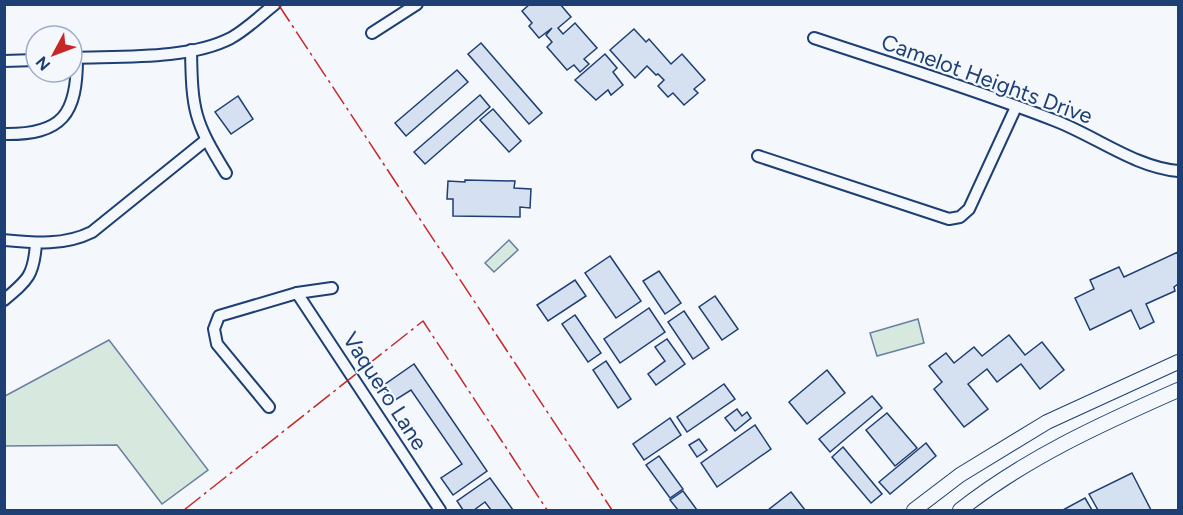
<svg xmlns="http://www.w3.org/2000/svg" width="1183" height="515" viewBox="0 0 1183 515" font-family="Figtree,sans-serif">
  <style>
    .green { fill: #d7e8df; stroke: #687fa3; stroke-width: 1.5 }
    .building { fill: #d5e0f0; stroke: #1d3f73; stroke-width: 1.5 }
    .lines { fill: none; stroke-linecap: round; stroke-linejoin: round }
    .minor-casing { stroke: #1d3f73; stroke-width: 14 }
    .major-casing { stroke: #1d3f73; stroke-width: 16 }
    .minor { stroke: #f4f7fb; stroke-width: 10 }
    .major { stroke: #f4f7fb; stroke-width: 14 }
    .power { stroke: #c62828; stroke-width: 1.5; stroke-dasharray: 21 4.5 3 4.5; stroke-linecap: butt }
    .labels { text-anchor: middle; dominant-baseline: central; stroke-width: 4.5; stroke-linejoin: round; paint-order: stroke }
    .street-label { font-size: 22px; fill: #1d3f73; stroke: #f4f7fb }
  </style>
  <rect width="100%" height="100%" fill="#f4f7fb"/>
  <g class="green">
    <path d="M509 240 518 250 494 272 485 263Z"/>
    <path d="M918 319 924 343 877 356 870 333Z"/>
    <path d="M109 340 208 470 162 504 117 445 5 446V396Z"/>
  </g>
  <g class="building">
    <path d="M530 4H560L571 17 558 28 563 34 575 23 597 48 584 59 589 64 580 72 574 65 567 70 547 47 552 42 546 35 552 28 539 38 529 26 532 23 522 11Z"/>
    <path d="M634 29 646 42 649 39 671 64 682 54 705 80 694 89 698 93 684 105 673 93 668 97 658 86 664 80 658 74 656 75 647 66 635 78 610 50Z"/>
    <path d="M481 43 542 113 529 124 468 54Z"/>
    <path d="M605 54 617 68 613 72 623 85 611 95 608 90 596 100 575 80Z"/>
    <path d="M457 70 468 82 406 136 395 123Z"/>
    <path d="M480 95 490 107 425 164 414 152Z"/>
    <path d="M238 96 253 119 231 134 215 112Z"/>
    <path d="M493 109 521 141 509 152 480 120Z"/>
    <path d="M465 180 515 181 514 188 531 189 530 208 520 207V217L453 216V199H447L448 181 465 182Z"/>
    <path d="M1178 252V284L1174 287 1175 291 1146 304 1154 322 1140 329 1131 310 1090 330 1075 298 1094 289 1090 280 1119 267 1124 277Z"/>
    <path d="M610 256 641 301 616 318 585 273Z"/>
    <path d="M659 271 681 303 665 314 643 281Z"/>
    <path d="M575 280 586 296 548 321 537 305Z"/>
    <path d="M715 296 738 329 722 340 699 307Z"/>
    <path d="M649 308 665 332 620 363 604 339Z"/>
    <path d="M684 311 709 348 693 359 668 322Z"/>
    <path d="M575 315 601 353 588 362 562 324Z"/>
    <path d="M1009 335 1025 355 1042 342 1064 370 1040 389 1021 364 997 382 987 369 968 384 988 409 964 427 934 389 942 382 929 366 946 353 954 363 974 347 982 356Z"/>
    <path d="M667 339 685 364 656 385 648 374 665 361 655 347Z"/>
    <path d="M606 361 631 399 618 408 593 370Z"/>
    <path d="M414 364 487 471 453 495 441 478 462 464 411 390 392 402 381 387Z"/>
    <path d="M827 370 845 393 807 424 789 402Z"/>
    <path d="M724 384 735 399 687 432 677 417Z"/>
    <path d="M872 396 882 408 830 452 819 439Z"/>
    <path d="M737 409 742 416 747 412 751 418 735 431 725 418Z"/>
    <path d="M887 413 917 448 895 466 866 430Z"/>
    <path d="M670 418 681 435 644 460 633 444Z"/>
    <path d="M755 425 771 449 717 487 701 463Z"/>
    <path d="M699 439 707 450 697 457 689 445Z"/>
    <path d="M926 443 936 456 890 494 879 482Z"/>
    <path d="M843 447 882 494 871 503 832 457Z"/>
    <path d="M659 456 683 489 670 498 646 465Z"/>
    <path d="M1132 473 1151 510H1098L1089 494Z"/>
    <path d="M490 478 513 510H491L485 502 474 510H463L457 501Z"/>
    <path d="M683 491 697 510H678L670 500Z"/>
    <path d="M791 492 805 510H768Z"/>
    <path d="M1085 498 1092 510H1063Z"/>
  </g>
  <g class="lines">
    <g class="minor-casing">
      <g id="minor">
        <path d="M372 33 417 4"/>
        <path d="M814 38C895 65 977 90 1056 121 1097 137 1135 167 1178 171"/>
        <path d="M191 50C192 111 194 121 226 173"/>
        <path d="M72 58C119 56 189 60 231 38 247 29 260 16 275 4"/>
        <path d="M4 61 36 60"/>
        <path d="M4 134C63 135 77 114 77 58"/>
        <path d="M758 156 949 219 960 217 969 209 1016 107"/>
        <path d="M4 240C35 243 64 246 92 232L206 140"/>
        <path d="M297 293 440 510"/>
        <path d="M4 300C28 280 34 275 36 243"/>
        <path d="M269 407 217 344 214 329 219 316 297 293 332 288"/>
      </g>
    </g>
    <g class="major-casing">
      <g id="major">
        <path d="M914 510 960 475 1047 422 1178 362"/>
        <path d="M960 510C1026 458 1101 424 1178 390"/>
      </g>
    </g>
    <use href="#minor" class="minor"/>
    <use href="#major" class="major"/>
    <g class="power">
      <path d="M278 4 612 510"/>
      <path d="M184 510 423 321 547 510"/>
    </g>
  </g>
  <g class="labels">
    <g class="street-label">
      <text transform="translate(987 79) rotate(20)">Camelot Heights Drive</text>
      <text transform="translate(385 391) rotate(57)">Vaquero Lane</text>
    </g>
  </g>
  <rect width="1183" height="515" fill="none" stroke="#1d3f73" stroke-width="12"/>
  <g transform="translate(54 54) rotate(229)"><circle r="28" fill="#f4f7fb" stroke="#9eadc5" stroke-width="1.5"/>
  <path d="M0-4.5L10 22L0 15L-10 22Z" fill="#c62828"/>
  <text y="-9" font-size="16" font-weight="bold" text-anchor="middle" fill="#1d3f73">N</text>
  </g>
</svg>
